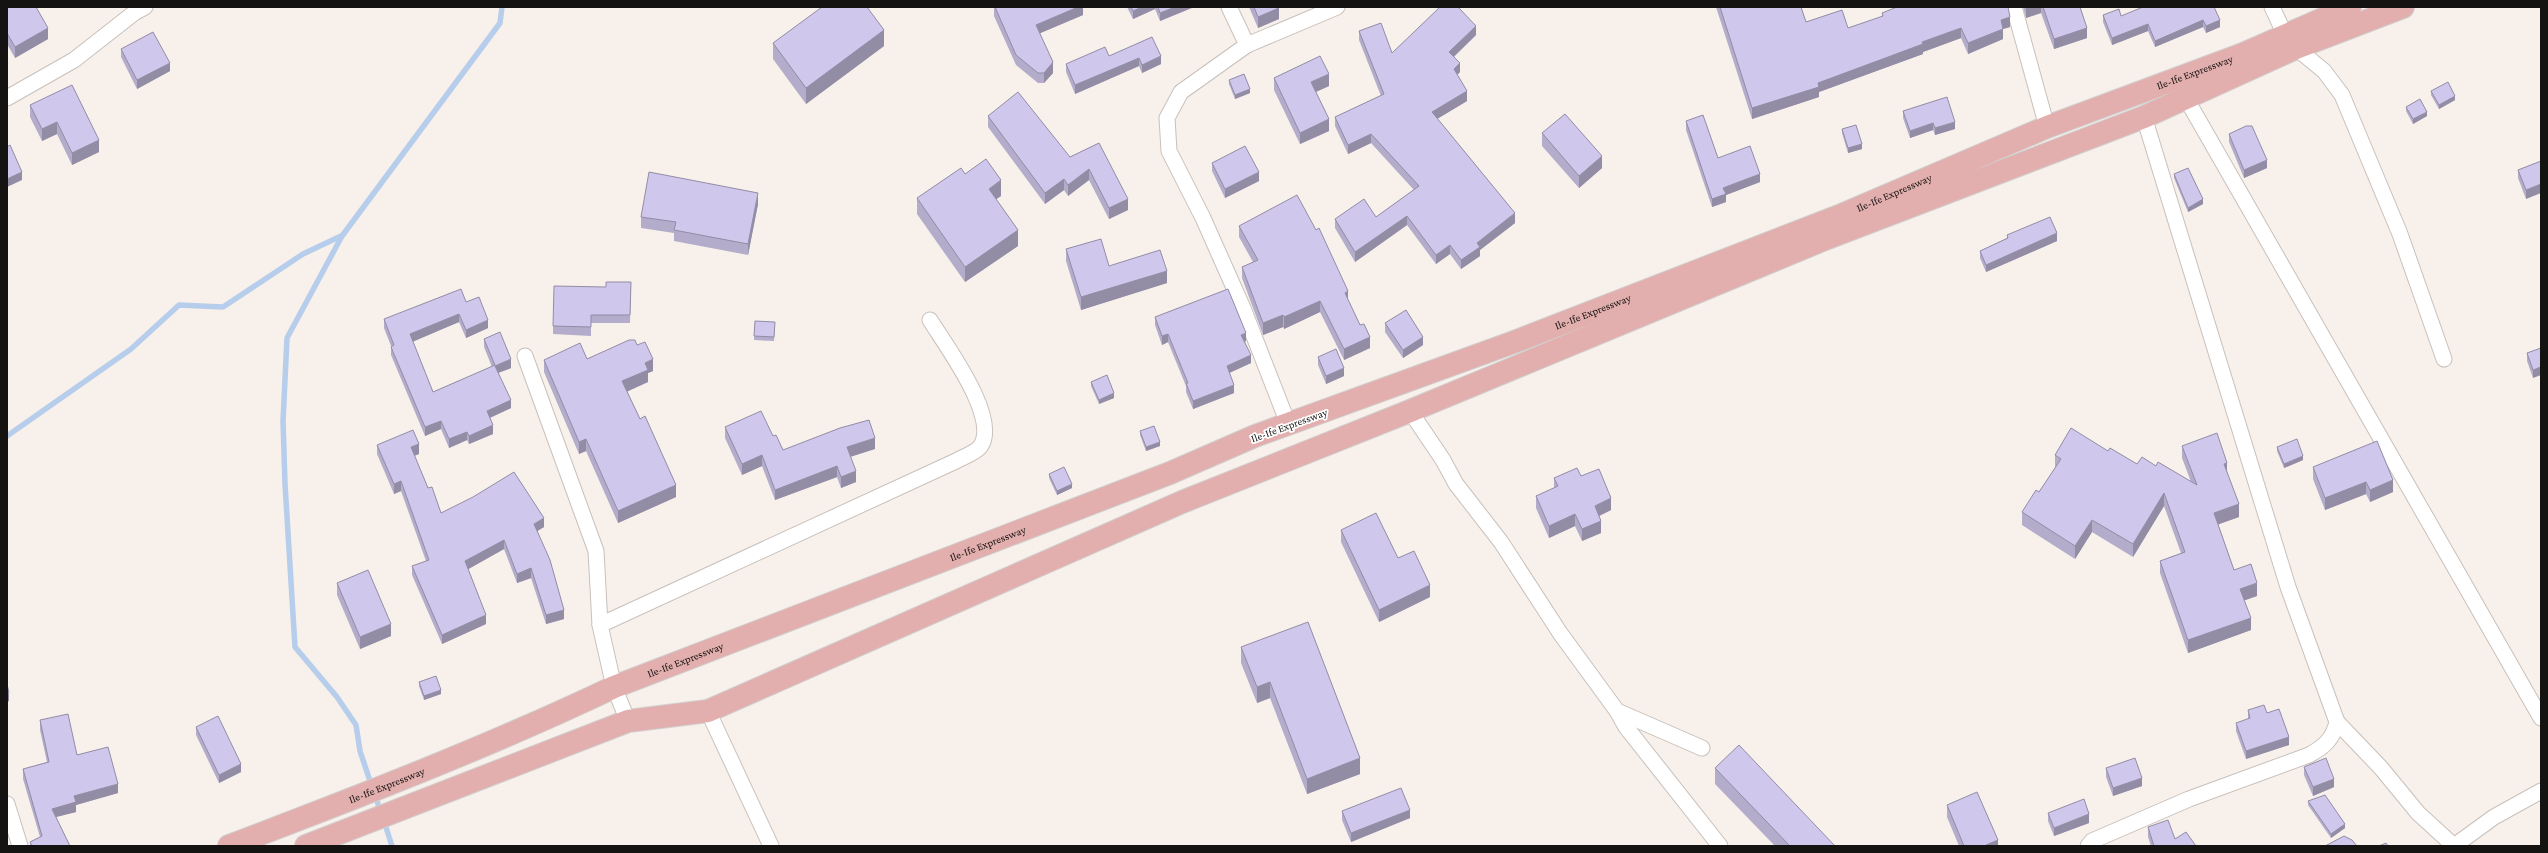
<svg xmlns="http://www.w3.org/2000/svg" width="2548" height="853" viewBox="0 0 2548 853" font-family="'Crimson Pro',serif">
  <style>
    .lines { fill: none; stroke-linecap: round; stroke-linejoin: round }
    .stream { stroke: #b7cdec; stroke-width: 5.5 }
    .minor-casing { stroke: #c8c0bb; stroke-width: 17 }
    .primary-casing { stroke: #d0d0cf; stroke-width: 24 }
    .minor { stroke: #fff; stroke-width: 15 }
    .primary { stroke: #e3afae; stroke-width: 22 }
    .wall { fill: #b3accb }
    .shaded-wall { fill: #928ca5 }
    .building { fill: #d0c8ec; stroke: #928ca5 }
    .labels { text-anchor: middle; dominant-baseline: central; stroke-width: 3.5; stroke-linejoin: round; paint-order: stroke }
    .street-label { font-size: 11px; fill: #151311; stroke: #fff }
  </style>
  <rect width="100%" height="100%" fill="#f8f0eb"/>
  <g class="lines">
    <g class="stream">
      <path d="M7 436 131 349 179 305 223 307 303 254 341 236"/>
      <path d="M372 787 360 751 356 725 337 697 295 647 285 484 283 421 287 338 342 236 500 23 502 7"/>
      <path d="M375 795 381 813"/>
      <path d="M384 821 392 846"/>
    </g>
    <g class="minor-casing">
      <g id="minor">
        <path d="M1229 7 1247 45 1181 92 1167 118 1169 151 1203 218 1243 308 1289 426"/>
        <path d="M2014 7 2047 127"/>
        <path d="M2272 7 2285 35 2296 48 2324 71 2342 95 2400 234 2444 359"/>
        <path d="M1247 45 1337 7"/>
        <path d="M7 98 74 60 134 13 145 7"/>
        <path d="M2187 100 2541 718"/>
        <path d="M525 356 596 551 600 625 614 687 628 721"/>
        <path d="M1410 411 1443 460 1456 484 1501 542 1560 633 1617 711 1702 748"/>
        <path d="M600 625 956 461C963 457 975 453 980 447 1001 419 946 346 930 320"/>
        <path d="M708 711 771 846"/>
        <path d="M1617 711 1626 727 1720 846"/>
        <path d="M2337 722 2381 768 2418 813 2454 846"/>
        <path d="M7 804 20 846"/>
        <path d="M2088 846 2092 841 2189 799 2309 755C2324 747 2333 739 2337 722L2288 587 2144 117"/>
        <path d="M2454 846 2494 817 2541 791"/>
      </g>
    </g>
    <g class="primary-casing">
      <g id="primary">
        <path id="s1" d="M229 846C358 797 488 747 614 687L1170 473 1255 436 1514 342 1839 216 2047 127 2243 54 2350 7"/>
        <path d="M306 846 628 721 708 711 1182 502 1410 411 1825 239 2144 117 2296 48 2403 7"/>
      </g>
    </g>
    <use href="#minor" class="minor"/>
    <use href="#primary" class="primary"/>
  </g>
  <g class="wall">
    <path d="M7 7 48 39 15 58 7 44Z"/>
    <path d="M994 7H1083V15L1040 33 1053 73 1044 83H1038L1016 65 994 16Z"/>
    <path d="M1127 7H1194L1160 21 1155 9 1133 19Z"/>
    <path d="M1249 7H1279V19L1258 28Z"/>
    <path d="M1716 7H1801L1806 22 1848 28 1882 17V13L2010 27 2003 29V39L1968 54 1961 38 1923 52V54L1819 92V97L1752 119Z"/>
    <path d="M2023 7H2080L2087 38 2054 49 2041 13 2026 18Z"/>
    <path d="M2214 7 2220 27 2206 33 2203 27 2155 47 2148 31 2112 45 2103 22V15L2121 16Z"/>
    <path d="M1359 31 1392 53 1476 35 1454 57 1460 72 1457 75 1467 101 1437 119 1515 223 1480 250V256L1461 269 1450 254 1436 264 1407 225 1355 262 1335 228V219L1376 217 1414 190 1371 143 1348 154 1335 126V117L1381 96 1359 40Z"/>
    <path d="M773 43 884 46 806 104 773 59Z"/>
    <path d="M121 49 170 71 137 89 121 57Z"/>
    <path d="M1109 56H1161V64L1142 73 1139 66 1075 94 1066 72V64Z"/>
    <path d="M1274 78 1329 86 1316 92 1329 131 1300 144 1274 90Z"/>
    <path d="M1229 80 1250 93 1235 99 1229 84Z"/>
    <path d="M2431 91 2455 100 2439 109 2431 95Z"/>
    <path d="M30 105 99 140V152L72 165 57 134 42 141 30 117Z"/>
    <path d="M2406 107 2427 116 2413 124 2406 111Z"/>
    <path d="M1903 111 1955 129 1935 135 1933 130 1910 138 1903 118Z"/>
    <path d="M988 116 1070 157 1099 143 1128 210 1109 219 1089 180 1068 196 1064 190 1045 204 988 127Z"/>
    <path d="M1686 121 1718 158 1760 182 1726 195V202L1712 207 1686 130Z"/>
    <path d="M1842 129 1862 149 1848 153 1842 133Z"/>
    <path d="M1542 133 1602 168 1579 188 1542 146Z"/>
    <path d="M2229 134 2267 168 2244 178 2229 142Z"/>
    <path d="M2541 161 2526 199 2518 178V170Z"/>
    <path d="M1212 163 1259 181 1225 198 1212 171Z"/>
    <path d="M965 174 1001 196 996 199 1018 246 965 282 917 214V198Z"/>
    <path d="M2174 174 2203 204 2188 212 2174 178Z"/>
    <path d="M758 204 748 255 674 241V233L641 228V217Z"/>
    <path d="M1239 226 1348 301 1370 348 1344 360 1320 312 1284 329 1283 327 1263 335 1242 278V267L1253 262 1239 237Z"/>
    <path d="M2007 235 2057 241 1986 272 1980 258V251L2007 238Z"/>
    <path d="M1066 249 1109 266 1167 283 1081 310 1066 261Z"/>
    <path d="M631 282 630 323H591V336L553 334V326L606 287Z"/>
    <path d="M466 302 488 328 466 338 459 322 412 341 433 392 492 367 484 347V339L511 368 498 373 511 408 490 418 493 434 469 444 467 440 449 448 441 429 425 436 391 355V346L384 328V319Z"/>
    <path d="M1155 317 1246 341 1245 342 1251 363 1229 373 1234 393 1193 409 1186 392V386L1168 342 1162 345 1155 325Z"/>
    <path d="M755 321 775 326 774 341 754 340Z"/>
    <path d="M1385 323 1423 345 1403 358 1385 332Z"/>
    <path d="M2541 348 2533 378 2527 361V353Z"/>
    <path d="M1318 357 1344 376 1326 384 1318 365Z"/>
    <path d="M587 359 653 371 648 373V382L627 391 676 497 618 523 586 451 579 454 544 372V360Z"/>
    <path d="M1091 382 1114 398 1099 404 1091 386Z"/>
    <path d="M725 427 773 436 783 450 875 449 850 456 856 482 841 488 837 477 775 500 762 466 742 475 725 438Z"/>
    <path d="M1140 431 1160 446 1146 451 1140 435Z"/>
    <path d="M377 445 419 454 414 456 428 488 441 513 544 527 537 531 564 619 546 624 531 578 517 583 504 549 468 569 486 624 442 644 412 575V566L426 561 401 491 394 494 377 454Z"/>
    <path d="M2182 446 2227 473 2239 517 2218 524 2234 570 2257 596 2244 600 2251 630 2188 653 2160 573V561L2181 553 2164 506 2133 557 2092 532 2075 559 2022 525V512L2039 492 2055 468V455L2108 451 2137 464 2156 466 2191 482 2182 458Z"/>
    <path d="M2277 447 2303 460 2284 468 2277 451Z"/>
    <path d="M2313 467 2393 480V492L2370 502 2366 494 2325 510 2313 479Z"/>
    <path d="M1049 474 1072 488 1057 495 1049 478Z"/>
    <path d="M1581 476 1611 510 1599 516 1601 533 1582 541 1575 526 1549 538 1536 508V496L1554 488V478Z"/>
    <path d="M1341 530 1398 558 1430 597 1379 622 1341 542Z"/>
    <path d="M337 583 391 636 360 649 337 595Z"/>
    <path d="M1241 647 1360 774 1307 794 1270 698 1257 703 1241 663Z"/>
    <path d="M419 682 441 694 424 700 419 686Z"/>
    <path d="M2248 710 2267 713 2289 745 2246 759 2236 731V723L2248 719Z"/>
    <path d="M40 720 118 793 76 805V812L56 817 70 846H30V842L40 837 23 779V769L47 762 40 730Z"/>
    <path d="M196 727 241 772 219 783 196 735Z"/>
    <path d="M2304 767 2334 787 2313 796 2304 775Z"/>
    <path d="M1715 768 1835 846H1775L1715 784Z"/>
    <path d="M2106 768 2142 786 2113 796 2106 777Z"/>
    <path d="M2308 801 2345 828 2331 838 2308 805Z"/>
    <path d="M1947 805 1998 846H1959L1947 817Z"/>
    <path d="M1342 811 1410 818 1351 842 1342 820Z"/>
    <path d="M2048 813 2089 823 2054 836 2048 821Z"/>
    <path d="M2148 827 2175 839 2196 846H2151L2148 837Z"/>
  </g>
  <g class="shaded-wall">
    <path d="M1078 7H1083V15L1036 35V25Z"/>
    <path d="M1142 7H1155V9L1133 19V11Z"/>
    <path d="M1175 7H1194L1160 21V13Z"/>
    <path d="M2029 7H2041V13L2026 18V8Z"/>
    <path d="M1279 8V19L1258 28V17Z"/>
    <path d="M2010 17V27L2003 29V39L1968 54V43L2001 20Z"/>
    <path d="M2203 20V27L2155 47V41Z"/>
    <path d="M2220 20V27L2206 33V26Z"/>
    <path d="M2148 24V31L2112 45V38Z"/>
    <path d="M1476 26V35L1449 61V52Z"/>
    <path d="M48 28V39L15 58V47Z"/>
    <path d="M1961 28V38L1923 52V54L1819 92V97L1752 119V108L1922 42Z"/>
    <path d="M2087 28V38L2054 49V39Z"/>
    <path d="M884 30V46L806 104V88Z"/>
    <path d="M1161 56V64L1142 73V65Z"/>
    <path d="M1139 58V66L1075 94V85Z"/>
    <path d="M1053 62V73L1044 83V73Z"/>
    <path d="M170 63V71L137 89V80Z"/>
    <path d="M1460 63V72L1454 78V69Z"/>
    <path d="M1329 74V86L1311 94V82Z"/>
    <path d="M1250 89V93L1235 99V95Z"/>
    <path d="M1467 91V101L1432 122V112Z"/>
    <path d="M2455 96V100L2439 109V105Z"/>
    <path d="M2427 112V116L2413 124V119Z"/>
    <path d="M1329 119V131L1300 144V133Z"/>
    <path d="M57 122V134L42 141V129Z"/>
    <path d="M1955 122V129L1935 135V128Z"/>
    <path d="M1933 123V130L1910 138V131Z"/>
    <path d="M1371 134V143L1348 154V145Z"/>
    <path d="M99 140V152L72 165V153Z"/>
    <path d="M1862 144V149L1848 153V148Z"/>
    <path d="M1602 156V168L1579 188V176Z"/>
    <path d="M2267 160V168L2244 178V170Z"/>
    <path d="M1089 169V180L1068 196V185Z"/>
    <path d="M22 172V180L7 187V179Z"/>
    <path d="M1259 172V181L1225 198V189Z"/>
    <path d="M1760 174V182L1726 195V202L1712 207V199L1723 188Z"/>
    <path d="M1064 179V190L1045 204V193Z"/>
    <path d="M1001 180V196L989 204V189Z"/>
    <path d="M2541 184V193L2526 199V190Z"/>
    <path d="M758 193V204L748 255V244Z"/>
    <path d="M1128 199V210L1109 219V208Z"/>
    <path d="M2203 199V204L2188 212V208Z"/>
    <path d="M1515 213V223L1480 250V256L1461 269V260L1477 243Z"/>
    <path d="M1407 216V225L1355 262V252Z"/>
    <path d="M1018 230V246L965 282V267Z"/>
    <path d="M2057 233V241L1986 272V265Z"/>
    <path d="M1450 245V254L1436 264V255Z"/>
    <path d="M1167 271V283L1081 310V297Z"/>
    <path d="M1348 291V302L1345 293Z"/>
    <path d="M1320 301V312L1284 329V317Z"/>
    <path d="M459 314V322L410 343V334Z"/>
    <path d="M1283 315V327L1263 335V323Z"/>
    <path d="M488 320V328L466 338V330Z"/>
    <path d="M1246 333V341L1241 343V335Z"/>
    <path d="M1168 334V342L1162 345V336Z"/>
    <path d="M1370 337V348L1344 360V349Z"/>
    <path d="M1423 337V345L1403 358V350Z"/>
    <path d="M1251 355V363L1227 374V366Z"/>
    <path d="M511 359V368L495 374V366Z"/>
    <path d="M653 359V371L648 373V382L622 394V381L645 363Z"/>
    <path d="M2541 367V375L2533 378V370Z"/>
    <path d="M1344 368V376L1326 384V376Z"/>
    <path d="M1234 385V393L1193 409V401Z"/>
    <path d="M1114 393V398L1099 404V400Z"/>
    <path d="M511 400V408L487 419V411Z"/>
    <path d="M441 421V429L425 436V427Z"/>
    <path d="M493 425V434L469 444V436Z"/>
    <path d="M467 432V440L449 448V439Z"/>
    <path d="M875 438V449L847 458V447Z"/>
    <path d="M586 439V451L579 454V442Z"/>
    <path d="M1160 442V446L1146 451V447Z"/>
    <path d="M419 444V454L411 457V447Z"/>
    <path d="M762 455V466L742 475V464Z"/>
    <path d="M2303 456V460L2284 468V464Z"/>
    <path d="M2227 463V476L2224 464Z"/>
    <path d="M837 466V477L775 500V490Z"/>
    <path d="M856 471V482L841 488V477Z"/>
    <path d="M2393 480V492L2370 502V490Z"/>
    <path d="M401 481V491L394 494V484Z"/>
    <path d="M2366 482V494L2325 510V498Z"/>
    <path d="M1072 484V488L1057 495V491Z"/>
    <path d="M676 485V497L618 523V511Z"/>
    <path d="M2164 493V506L2133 557V544Z"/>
    <path d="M1611 498V510L1595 518V506Z"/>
    <path d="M2239 504V517L2214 526V513Z"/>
    <path d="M1575 514V526L1549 538V526Z"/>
    <path d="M544 518V527L534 533V524Z"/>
    <path d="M2092 520V532L2075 559V546Z"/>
    <path d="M1601 521V533L1582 541V529Z"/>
    <path d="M504 540V549L465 571V561Z"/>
    <path d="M531 568V578L517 583V574Z"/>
    <path d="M2257 583V596L2240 602V589Z"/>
    <path d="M1430 585V597L1379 622V610Z"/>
    <path d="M564 610V619L546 624V615Z"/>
    <path d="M486 615V624L442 644V635Z"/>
    <path d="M2251 618V630L2188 653V640Z"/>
    <path d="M391 624V636L360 649V637Z"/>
    <path d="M1270 682V698L1257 703V687Z"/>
    <path d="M441 690V694L424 700V696Z"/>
    <path d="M9 693V701L7 702V694Z"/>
    <path d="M2289 737V745L2246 759V751Z"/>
    <path d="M1360 758V774L1307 794V779Z"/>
    <path d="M241 764V772L219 783V775Z"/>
    <path d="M2142 778V786L2113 796V788Z"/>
    <path d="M2334 779V787L2313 796V787Z"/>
    <path d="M118 784V793L76 805V812L52 818V809L74 796Z"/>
    <path d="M1410 810V818L1351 842V833Z"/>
    <path d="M2089 814V823L2054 836V828Z"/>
    <path d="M2345 824V828L2331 838V834Z"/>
    <path d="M1998 840V846H1986V845Z"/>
  </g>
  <g class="building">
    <path d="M7 7H36L48 28 15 47 7 33Z"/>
    <path d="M822 7H867L884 30 806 88 773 43Z"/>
    <path d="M995 7H1078L1036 25 1053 62 1044 73H1038L1016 55Z"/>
    <path d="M1131 7H1142L1133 11Z"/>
    <path d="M1158 7H1175L1160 13Z"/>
    <path d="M1254 7H1279V8L1258 17Z"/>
    <path d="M1440 7H1458L1476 26 1449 52 1460 63 1454 69 1467 91 1432 112 1515 213 1477 243 1480 247 1461 260 1450 245 1436 255 1407 216 1355 252 1335 219 1364 199 1376 217 1419 186 1371 134 1348 145 1335 117 1384 94 1359 31 1381 23 1392 53Z"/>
    <path d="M1720 7H1801L1806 22 1842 10 1848 28 1883 16 1882 13 1897 7H2008L2010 17 2001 20 2003 29 1968 43 1961 28 1922 42 1923 44 1818 83 1819 87 1752 108Z"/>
    <path d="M2043 7H2080L2087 28 2054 39Z"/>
    <path d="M2143 7H2214L2220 20 2206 26 2203 20 2155 41 2148 24 2112 38 2103 15 2119 9 2121 16Z"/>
    <path d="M153 32 170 63 137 80 121 49Z"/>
    <path d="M1152 37 1161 56 1142 65 1139 58 1075 85 1066 64 1105 47 1109 56Z"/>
    <path d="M1320 56 1329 74 1311 82 1329 119 1300 133 1274 78Z"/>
    <path d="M1244 74 1250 89 1235 95 1229 80Z"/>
    <path d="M2448 82 2455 96 2439 105 2431 91Z"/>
    <path d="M72 85 99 140 72 153 57 122 42 129 30 105Z"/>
    <path d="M1018 92 1070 157 1099 143 1128 199 1109 208 1089 169 1068 185 1064 179 1045 193 988 116Z"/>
    <path d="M1947 97 1955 122 1935 128 1933 123 1910 131 1903 111Z"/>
    <path d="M2420 99 2427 112 2413 119 2406 107Z"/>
    <path d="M1565 114 1602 156 1579 176 1542 133Z"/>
    <path d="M1703 115 1718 158 1750 146 1760 174 1723 188 1726 194 1712 199 1686 121Z"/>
    <path d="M1856 125 1862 144 1848 148 1842 129Z"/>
    <path d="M2246 126H2252L2267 160 2244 170 2229 134Z"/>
    <path d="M10 145 22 172 7 179V147Z"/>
    <path d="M1245 146 1259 172 1225 189 1212 163Z"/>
    <path d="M986 159 1001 180 989 189 1018 230 965 267 917 198 961 168 965 174Z"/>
    <path d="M2541 161V184L2526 190 2518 170Z"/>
    <path d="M2188 168 2203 199 2188 208 2174 174Z"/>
    <path d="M649 172 758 193 748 244 674 230 676 222 641 217Z"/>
    <path d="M1297 195 1316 230 1319 228 1348 291 1345 293 1360 325 1364 324 1370 337 1344 349 1320 301 1284 317 1283 315 1263 323 1242 267 1258 260 1239 226Z"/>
    <path d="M2050 217 2057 233 1986 265 1980 251 2008 238 2007 235Z"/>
    <path d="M1101 239 1109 266 1160 250 1167 271 1081 297 1066 249Z"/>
    <path d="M606 282H631L630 315H591V327L553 326 554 286 606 287Z"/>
    <path d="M461 289 466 302 479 297 488 320 466 330 459 314 410 334 433 392 495 365 484 339 500 332 511 359 495 366 511 400 487 411 493 425 469 436 467 432 449 439 441 421 425 427 391 347 394 345 384 319Z"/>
    <path d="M1228 289 1246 333 1241 335 1251 355 1227 366 1234 385 1193 401 1186 383H1188L1168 334 1162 336 1155 317Z"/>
    <path d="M1406 310 1423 337 1403 350 1385 323Z"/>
    <path d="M755 321 775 322 774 337 754 336Z"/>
    <path d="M629 340H635L637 345 645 342 653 359 645 363 648 370 622 381 640 419 645 416 676 485 618 511 586 439 579 442 544 360 580 343 587 359Z"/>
    <path d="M2541 348V367L2533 370 2527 353Z"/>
    <path d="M1336 349 1344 368 1326 376 1318 357Z"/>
    <path d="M1107 375 1114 393 1099 400 1091 382Z"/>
    <path d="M761 411 773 436 776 435 783 450 840 428 869 420 875 438 847 447 856 471 841 477 837 466 775 490 762 455 742 464 725 427Z"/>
    <path d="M1154 426 1160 442 1146 447 1140 431Z"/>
    <path d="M2071 428 2108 451 2110 448 2137 464 2142 457 2156 466 2158 462 2197 485 2182 446 2217 433 2227 463 2224 464 2239 504 2214 513 2234 570 2251 564 2257 583 2240 589 2251 618 2188 640 2160 561 2185 552 2164 493 2133 544 2092 520 2075 546 2022 512 2036 490 2039 492 2061 459 2055 455Z"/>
    <path d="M413 430 419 444 411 447 428 488 432 487 441 513 473 497 514 472 544 518 534 524 550 560 564 610 546 615 531 568 517 574 504 540 465 561 486 615 442 635 412 566 429 560 401 481 394 484 377 445Z"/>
    <path d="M2297 439 2303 456 2284 464 2277 447Z"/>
    <path d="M2377 441 2393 480 2370 490 2366 482 2325 498 2313 467Z"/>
    <path d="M1064 467 1072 484 1057 491 1049 474Z"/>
    <path d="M1577 468 1581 476 1599 469 1611 498 1595 506 1601 521 1582 529 1575 514 1549 526 1536 496 1558 486 1554 478Z"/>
    <path d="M1376 513 1398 558 1414 551 1430 585 1379 610 1341 530Z"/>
    <path d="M368 570 391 624 360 637 337 583Z"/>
    <path d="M1308 622 1360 758 1307 779 1270 682 1257 687 1241 647Z"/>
    <path d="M436 676 441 690 424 696 419 682Z"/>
    <path d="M7 684 9 693 7 694Z"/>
    <path d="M2264 705 2267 713 2279 709 2289 737 2246 751 2236 723 2250 718 2248 710Z"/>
    <path d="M68 714 77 755 108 747 118 784 74 796 76 802 52 809 70 846H32L30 842 42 836 23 769 49 762 40 720Z"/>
    <path d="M218 716 241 764 219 775 196 727Z"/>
    <path d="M1739 745 1835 846H1790L1715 768Z"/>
    <path d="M2135 758 2142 778 2113 788 2106 768Z"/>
    <path d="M2326 758 2334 779 2313 787 2304 767Z"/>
    <path d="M1401 788 1410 810 1351 833 1342 811Z"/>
    <path d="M1977 792 1998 840 1986 845V846H1964L1947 805Z"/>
    <path d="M2325 795 2345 824 2331 834 2308 801Z"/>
    <path d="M2084 799 2089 814 2054 828 2048 813Z"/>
    <path d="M2168 820 2175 839 2186 832 2196 846H2154L2148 827Z"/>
    <path d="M2344 836 2352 840 2357 846H2325Z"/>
    <path d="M2386 843 2388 846H2379Z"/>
  </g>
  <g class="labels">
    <g class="street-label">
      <text stroke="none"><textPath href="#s1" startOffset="2113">Ile-Ife Expressway</textPath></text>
      <text stroke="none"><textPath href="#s1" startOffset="1789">Ile-Ife Expressway</textPath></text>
      <text stroke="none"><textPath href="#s1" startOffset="1465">Ile-Ife Expressway</textPath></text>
      <text transform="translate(1289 425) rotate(-20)">Ile-Ife Expressway</text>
      <text stroke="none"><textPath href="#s1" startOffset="817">Ile-Ife Expressway</textPath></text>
      <text stroke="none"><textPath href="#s1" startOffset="493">Ile-Ife Expressway</textPath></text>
      <text stroke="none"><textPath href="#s1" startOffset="169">Ile-Ife Expressway</textPath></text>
    </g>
  </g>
  <rect width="2548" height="853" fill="none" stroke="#151311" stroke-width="16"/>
</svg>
